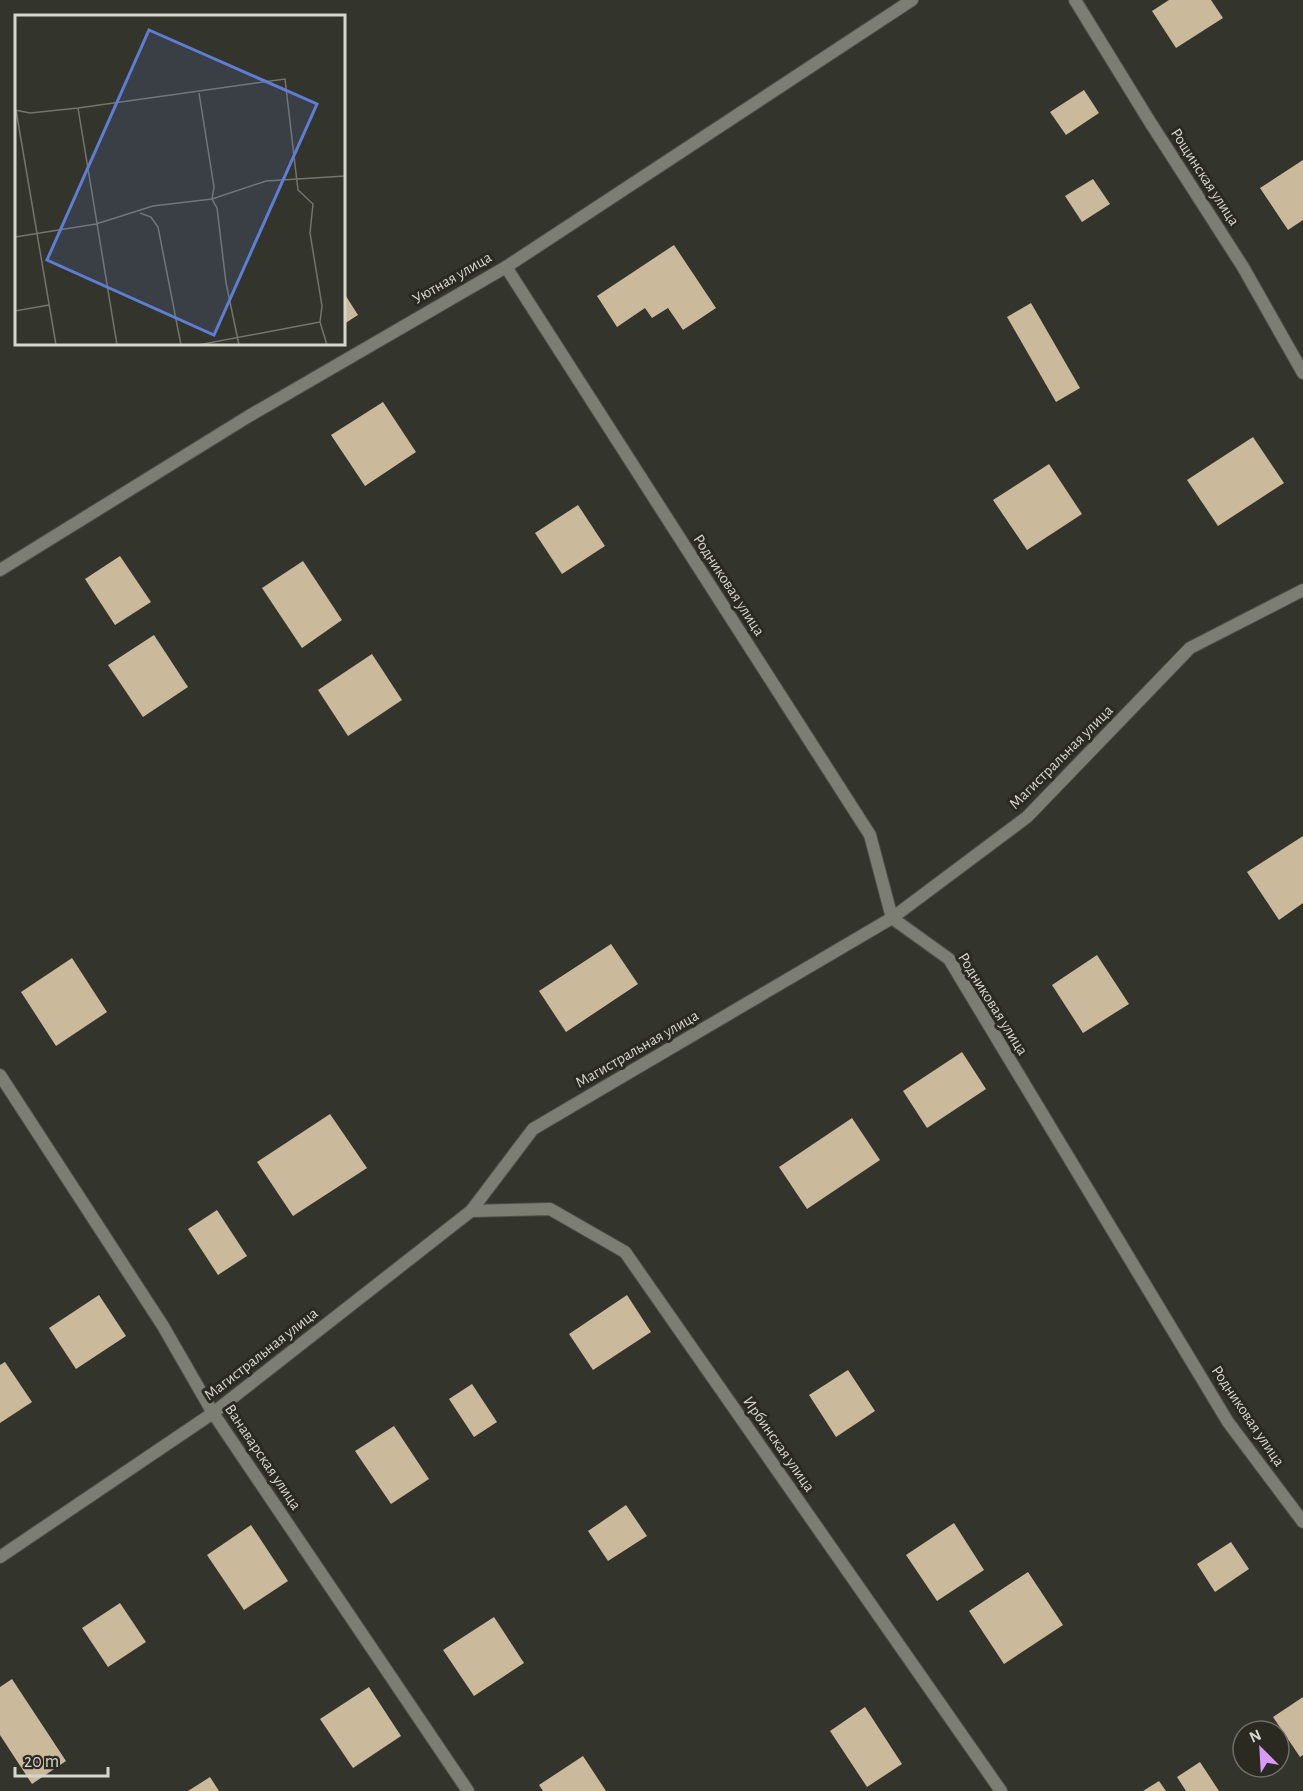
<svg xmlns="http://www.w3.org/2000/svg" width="1303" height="1791" viewBox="0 0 1303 1791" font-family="'Alegreya Sans',sans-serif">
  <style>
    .building { fill: #cbb99b }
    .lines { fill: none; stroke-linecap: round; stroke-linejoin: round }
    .street-casing { stroke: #4f5048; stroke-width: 14 }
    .street { stroke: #7d7e73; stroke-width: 12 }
    .labels { text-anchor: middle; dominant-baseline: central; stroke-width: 6; stroke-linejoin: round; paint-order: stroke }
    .street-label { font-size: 16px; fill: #d6d6d0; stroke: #2a2a21 }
    .inset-road { fill: none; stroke: #74756d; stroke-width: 1.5 }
    .view { fill: #5e7ed5; fill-opacity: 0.15; stroke: #5e7ed5; stroke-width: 3 }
    .inset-edge { fill: none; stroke: #d6d6d0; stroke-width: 3 }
  </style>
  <rect width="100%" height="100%" fill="#33342b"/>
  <g class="building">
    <path d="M1169 0H1211L1223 18 1176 48 1152 11Z"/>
    <path d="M1084 90 1099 113 1066 135 1050 112Z"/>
    <path d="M1303 160V220L1288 230 1260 188Z"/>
    <path d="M1093 179 1110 204 1082 222 1065 196Z"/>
    <path d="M674 245 716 308 683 330 668 308 652 318 645 308 617 327 597 296Z"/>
    <path d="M344 293 358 315 344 324Z"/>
    <path d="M1031 303 1080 388 1056 402 1007 317Z"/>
    <path d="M383 402 416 452 365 486 331 435Z"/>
    <path d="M1253 437 1284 483 1218 526 1187 480Z"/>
    <path d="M1049 464 1082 514 1027 550 993 500Z"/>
    <path d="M578 505 605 546 562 574 535 533Z"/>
    <path d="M120 556 151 602 115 625 85 579Z"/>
    <path d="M303 561 342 620 302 648 262 588Z"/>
    <path d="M154 635 188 687 143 717 108 665Z"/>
    <path d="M372 654 402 700 348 736 318 690Z"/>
    <path d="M1303 836V903L1279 920 1247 872Z"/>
    <path d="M611 944 638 984 566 1032 539 991Z"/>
    <path d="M1097 955 1129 1004 1083 1033 1052 985Z"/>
    <path d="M72 958 107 1012 56 1046 21 992Z"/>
    <path d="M962 1052 986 1089 927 1128 903 1091Z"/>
    <path d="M330 1114 367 1168 293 1216 257 1162Z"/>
    <path d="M852 1118 880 1160 807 1209 779 1167Z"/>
    <path d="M217 1210 247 1256 218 1275 188 1229Z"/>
    <path d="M99 1295 126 1336 76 1369 49 1328Z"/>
    <path d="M627 1295 651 1332 593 1370 569 1334Z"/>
    <path d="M5 1362 32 1402 0 1423V1365Z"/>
    <path d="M848 1370 875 1411 836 1437 809 1395Z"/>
    <path d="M472 1384 497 1422 474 1437 449 1399Z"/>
    <path d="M394 1426 429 1479 391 1504 355 1451Z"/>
    <path d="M626 1505 647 1536 608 1561 588 1531Z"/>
    <path d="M954 1523 984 1570 937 1601 906 1555Z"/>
    <path d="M251 1525 288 1581 244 1610 207 1555Z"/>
    <path d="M1231 1542 1249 1569 1215 1592 1197 1564Z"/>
    <path d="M1028 1572 1063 1625 1004 1664 969 1611Z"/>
    <path d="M120 1603 146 1642 108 1667 82 1628Z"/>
    <path d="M494 1617 524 1663 474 1696 443 1650Z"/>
    <path d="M12 1679 66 1761 32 1784 0 1735V1687Z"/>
    <path d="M369 1687 401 1736 353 1768 320 1719Z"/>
    <path d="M1303 1697V1755L1300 1757 1273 1717Z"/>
    <path d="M865 1707 902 1764 867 1787 830 1731Z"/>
    <path d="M583 1756 606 1791H543L539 1785Z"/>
    <path d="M1200 1762 1219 1791H1186L1177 1777Z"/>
    <path d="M210 1777 219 1791H188Z"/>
    <path d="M1159 1781 1166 1791H1143Z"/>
  </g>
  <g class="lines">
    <g class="street-casing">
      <g id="street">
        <path d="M1075 0 1150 122 1243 267 1303 373"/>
        <path d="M506 267 870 835 892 918 949 959 1228 1422 1303 1522"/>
        <path d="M0 570 249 416 506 267 912 0"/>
        <path d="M0 1075 163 1326 213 1413 468 1791"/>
        <path d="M471 1211 550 1209 625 1252 1001 1791"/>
        <path d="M0 1557 213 1413 471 1211 533 1129 892 918 1027 817 1190 648 1303 590"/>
      </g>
    </g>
    <use href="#street" class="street"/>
  </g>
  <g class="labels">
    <g class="street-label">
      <text transform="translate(1205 177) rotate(57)">Рощинская улица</text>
      <text transform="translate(452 278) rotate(-30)">Уютная улица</text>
      <text transform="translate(729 585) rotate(57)">Родниковая улица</text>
      <text transform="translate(1061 757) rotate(-45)">Магистральная улица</text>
      <text transform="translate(993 1004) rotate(58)">Родниковая улица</text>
      <text transform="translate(637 1049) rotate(-30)">Магистральная улица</text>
      <text transform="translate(261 1354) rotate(-38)">Магистральная улица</text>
      <text transform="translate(1248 1416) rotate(56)">Родниковая улица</text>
      <text transform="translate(779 1444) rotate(55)">Ирбинская улица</text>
      <text transform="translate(263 1457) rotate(56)">Ванаварская улица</text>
    </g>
  </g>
  <g transform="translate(15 15)">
    <rect width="330" height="330" fill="#33342b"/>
    <path class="inset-road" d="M184 78 199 172 197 184 202 193 211 268 224 330M63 93 102 330M0 95 15 98 63 93 270 64 283 175 298 189 295 218 307 291 305 307 312 330M1 95 41 330M125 198 136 202 143 212 166 330M0 222 81 209 138 191 197 184 251 166 330 161M0 296 34 290M183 330 305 307"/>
    <path class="view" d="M134 15 302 89 199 320 32 245Z"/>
    <rect width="330" height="330" class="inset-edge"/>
  </g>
  <g transform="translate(1261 1749) rotate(336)"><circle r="28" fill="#2a2a21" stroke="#6f6f67" stroke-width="1.5"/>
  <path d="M0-4.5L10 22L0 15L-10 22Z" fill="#d89af8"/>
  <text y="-9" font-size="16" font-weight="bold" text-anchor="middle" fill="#d6d6d0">N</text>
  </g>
  <path d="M15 1767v9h93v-9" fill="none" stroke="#d6d6d0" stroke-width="3"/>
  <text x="24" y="1767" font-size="18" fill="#d6d6d0" stroke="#2a2a21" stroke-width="4.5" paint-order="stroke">20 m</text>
</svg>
